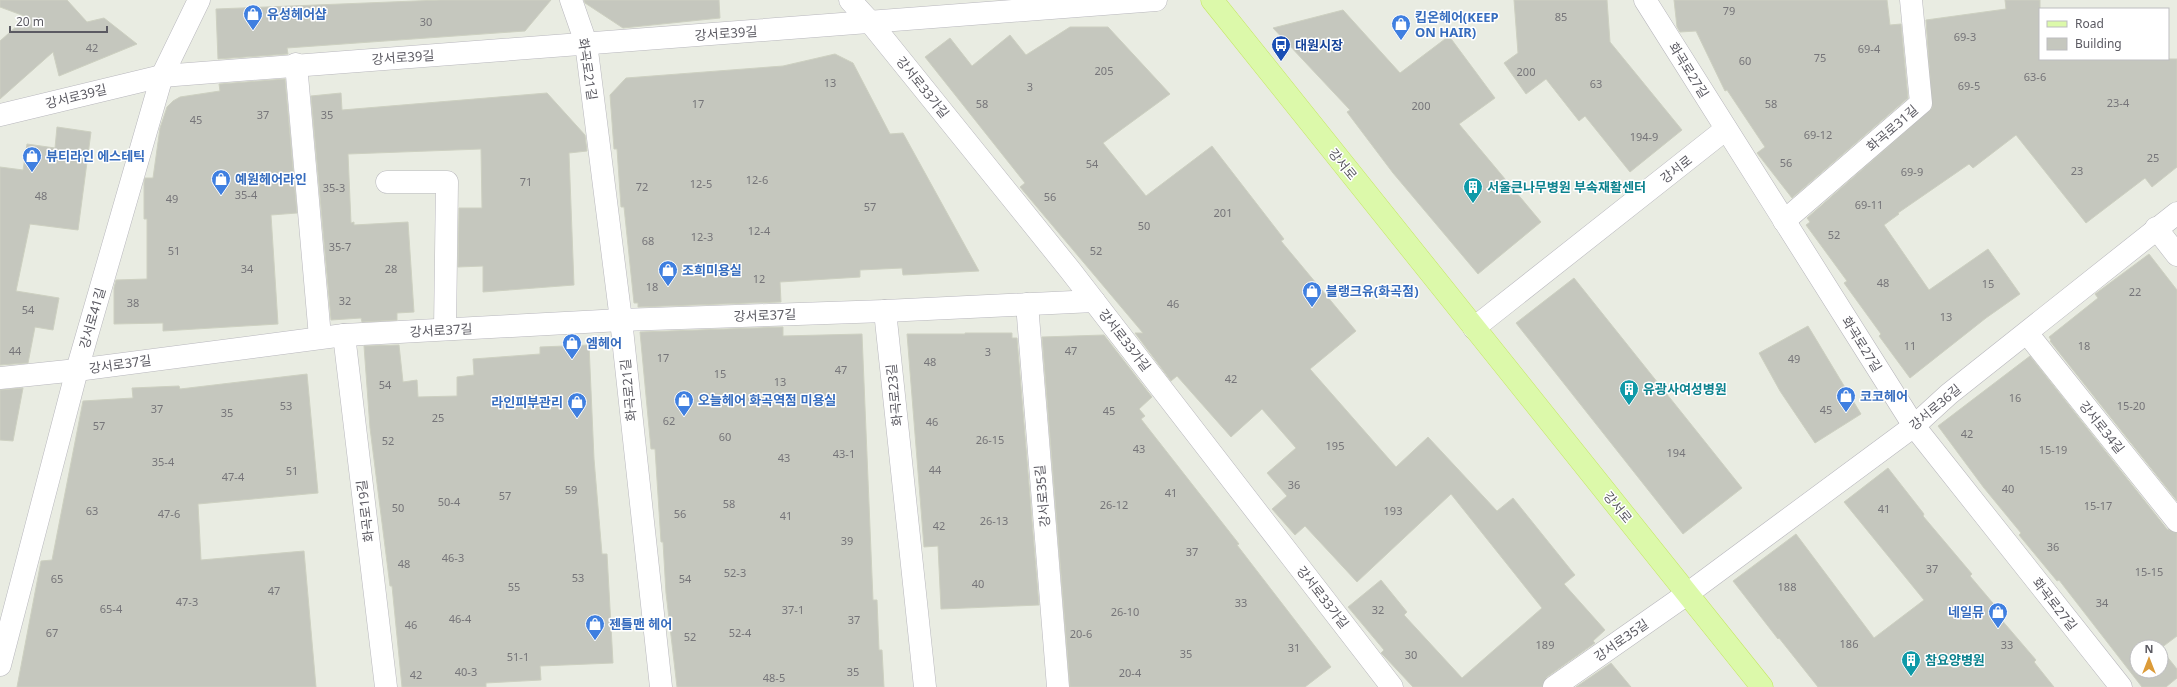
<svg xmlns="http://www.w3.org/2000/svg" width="2177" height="687" viewBox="0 0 2177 687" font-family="'Noto Sans','Noto Sans KR',sans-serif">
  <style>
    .building { fill: #c5c7be; stroke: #cdd0c1 }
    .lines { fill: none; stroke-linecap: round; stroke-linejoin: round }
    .minor-casing { stroke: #b8b7bd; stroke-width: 23 }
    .major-casing { stroke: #c5e760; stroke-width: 23 }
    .minor { stroke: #fff; stroke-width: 22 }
    .major { stroke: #dcf9aa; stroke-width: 22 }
    .labels { text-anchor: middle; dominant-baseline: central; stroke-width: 3; stroke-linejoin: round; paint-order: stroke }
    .number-label { font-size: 11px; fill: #767579 }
    .shop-label { font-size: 13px; font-weight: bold; fill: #366cbe; stroke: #fff; text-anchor: start }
    .street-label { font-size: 13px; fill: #5b5a62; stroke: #fff }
    .transit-label { font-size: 13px; font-weight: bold; fill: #164399; stroke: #fff; text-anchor: start }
    .culture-label { font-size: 13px; font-weight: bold; fill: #0d838f; stroke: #fff; text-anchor: start }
  </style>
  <rect width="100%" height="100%" fill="#e9ece2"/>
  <g class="building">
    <path d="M0 0H67L87 22 104 18 137 44 59 76 53 52 0 99V41L27 17 0 7Z"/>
    <path d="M440 0H551L525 31 287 48 288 54 218 59 216 9Z"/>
    <path d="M584 0H719L720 18 623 28 585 3Z"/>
    <path d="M1514 0H1607L1610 42 1682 130 1630 172 1585 116 1579 121 1546 79 1526 94 1504 63 1518 53Z"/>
    <path d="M1674 0H1887L1890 25 1901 24 1908 98 1792 198 1757 153 1765 147 1727 90 1725 91 1696 31 1680 32 1677 27Z"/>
    <path d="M2005 0H2040V59H2177V167L2152 187 2145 178 2086 223 2016 135 1973 168 1969 164 1898 213 1899 214 1884 225 1929 290 1988 249 2020 294 1986 318 1910 378 1879 336 1881 334 1844 283 1847 281 1806 225 1810 222 1807 218 1932 108 1926 20 2006 9Z"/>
    <path d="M1343 10 1400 73 1449 36 1495 98 1459 124 1541 222 1478 274 1393 173 1347 112 1350 110 1273 28Z"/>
    <path d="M1070 27H1108L1170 94 1103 143 1146 196 1212 146 1284 239 1281 241 1356 331 1310 369 1396 467 1428 437 1497 511 1513 498 1575 575 1564 584 1605 630 1593 641 1595 643 1547 677 1542 687H1413L1384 656 1381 653 1384 650 1348 607 1381 580 1407 612 1404 615 1462 678 1542 608 1451 494 1357 582 1305 526 1295 535 1272 509 1287 496 1267 473 1296 448 1262 409 1231 437 1177 376 1171 381 1135 333H1143L1020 187 1025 183 925 57 950 38 972 66 1010 35 1026 55Z"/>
    <path d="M835 54 853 63 890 134 903 133 979 271 903 275 902 268 860 270V277L780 282 781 302 638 307V303H634L624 207H621L617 149H614L610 95 626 78 783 66Z"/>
    <path d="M285 79 297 213 271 215 278 324 163 331V323L114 324V288L116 280 147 279V219H144V183L145 178H153L160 128 167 107 173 101 180 97 220 91 219 84Z"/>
    <path d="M341 93 342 110 547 93 585 135 587 151 569 153 574 285 483 292V266L458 267 459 208H482L481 149 348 154 351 223 354 222V225L408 222 414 312 397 313V320L362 322 361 318 331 320 311 96Z"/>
    <path d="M57 127 91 132 78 230 30 224 16 291 59 298 53 330 35 327 28 363 0 365V167L23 170 27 144 55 148Z"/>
    <path d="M2149 254 2177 290V501L2050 341 2051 340 2049 337 2098 298 2095 294Z"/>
    <path d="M1574 278 1742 488 1683 534 1516 323Z"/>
    <path d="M1808 326 1861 414 1815 443 1780 391 1759 353Z"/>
    <path d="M783 327V336L862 334 873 600H877L879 650H882L884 687H677L666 593 663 542H661L655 449H651L640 332Z"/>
    <path d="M965 333H1012V338H1017L1039 605 941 609 938 546 924 547 907 334H965Z"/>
    <path d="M1104 335 1152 397 1139 409 1145 416 1141 419 1239 544 1237 545 1331 667 1305 687H1070L1042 337Z"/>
    <path d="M399 345 403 382 417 380 418 397 457 396V377L474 375 473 359 540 354V347L589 345 594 459 602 554H607L613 663 540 666 541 680 486 683V687H402L392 586H390L370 428 364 346Z"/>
    <path d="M2030 356 2167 529 2177 533V636L2161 648 2137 647V671H2161V649L2177 669V678L2166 687H2142L2059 580 2057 581 2019 535 2021 533 1984 488 1938 426Z"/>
    <path d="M307 374 318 493 198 504 201 560 304 551 316 687H17L41 561 52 560 83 401 133 398 132 388 179 386 180 389Z"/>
    <path d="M23 388 13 441 0 440V390Z"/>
    <path d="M1888 468 1924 514 1923 516 1972 574 1970 576 2003 615 2000 618 2036 660 2034 662 2054 687H1818L1779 638 1778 639 1733 581 1796 534 1874 638 1924 600 1844 502Z"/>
    <path d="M1611 663 1631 687H1576Z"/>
  </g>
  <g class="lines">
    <g class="minor-casing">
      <g id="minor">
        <path d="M571 0 586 43 621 320 661 687"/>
        <path d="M850 0 870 22 1070 270 1392 687"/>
        <path d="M1645 0 1914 426 2121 687"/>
        <path d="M296 64 320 337"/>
        <path d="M0 115 162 76 1156 0"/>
        <path d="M387 182H447L445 329"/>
        <path d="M1784 221 1921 103 1911 0"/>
        <path d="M2156 228 2177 255"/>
        <path d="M1027 304 1058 687"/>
        <path d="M1474 328 1726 129"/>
        <path d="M2027 333 2177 521"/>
        <path d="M344 335 386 687"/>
        <path d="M0 378 77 370 344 335 621 320 885 311"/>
        <path d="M0 665 77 370 162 76 199 0"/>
        <path d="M925 687 885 311 1094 301"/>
        <path d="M1554 687 1687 594 1914 426 1949 394 2177 213"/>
      </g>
    </g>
    <g class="major-casing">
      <path id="major" d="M1212 0 1762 687"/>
    </g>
    <use href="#minor" class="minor"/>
    <use href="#major" class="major"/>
  </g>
  <defs>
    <g id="shop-pin" transform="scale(1)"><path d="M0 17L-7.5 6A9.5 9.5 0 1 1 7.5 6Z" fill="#3f7fe0" stroke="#fff"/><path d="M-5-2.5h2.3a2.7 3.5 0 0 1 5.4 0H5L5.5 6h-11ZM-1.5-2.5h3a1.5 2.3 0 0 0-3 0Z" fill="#fff"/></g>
    <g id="bus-pin" transform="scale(1)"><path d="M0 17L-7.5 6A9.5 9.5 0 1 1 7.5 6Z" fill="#1a4fb4" stroke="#fff"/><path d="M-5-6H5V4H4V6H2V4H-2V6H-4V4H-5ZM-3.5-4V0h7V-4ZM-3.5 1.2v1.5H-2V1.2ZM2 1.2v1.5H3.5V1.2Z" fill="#fff"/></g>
    <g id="building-pin" transform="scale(1)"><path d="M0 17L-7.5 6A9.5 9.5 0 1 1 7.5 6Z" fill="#0f9aa8" stroke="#fff"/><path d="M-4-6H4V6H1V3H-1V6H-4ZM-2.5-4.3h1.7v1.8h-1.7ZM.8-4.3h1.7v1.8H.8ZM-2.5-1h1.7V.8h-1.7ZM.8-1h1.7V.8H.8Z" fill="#fff"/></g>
  </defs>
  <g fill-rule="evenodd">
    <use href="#shop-pin" x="253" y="14"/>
    <use href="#shop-pin" x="1401" y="24"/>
    <use href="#bus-pin" x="1281" y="45"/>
    <use href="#shop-pin" x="32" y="156"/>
    <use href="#shop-pin" x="221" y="179"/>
    <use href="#building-pin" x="1473" y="187"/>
    <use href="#shop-pin" x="668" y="270"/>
    <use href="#shop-pin" x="1312" y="291"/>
    <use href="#shop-pin" x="572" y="343"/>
    <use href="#building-pin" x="1629" y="389"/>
    <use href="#shop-pin" x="1846" y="396"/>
    <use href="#shop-pin" x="684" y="400"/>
    <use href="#shop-pin" x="577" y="402"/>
    <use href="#shop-pin" x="1998" y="612"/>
    <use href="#shop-pin" x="595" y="624"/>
    <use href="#building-pin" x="1911" y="660"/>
  </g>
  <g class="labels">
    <g class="number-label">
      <text x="1729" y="10">79</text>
      <text x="1561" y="16">85</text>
      <text x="426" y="21">30</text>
      <text x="1965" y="36">69-3</text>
      <text x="92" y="47">42</text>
      <text x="1869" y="48">69-4</text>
      <text x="1820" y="57">75</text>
      <text x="1745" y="60">60</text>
      <text x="1104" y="70">205</text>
      <text x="1526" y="71">200</text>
      <text x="2035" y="76">63-6</text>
      <text x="830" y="82">13</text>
      <text x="1596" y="83">63</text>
      <text x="1969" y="85">69-5</text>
      <text x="1030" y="86">3</text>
      <text x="2118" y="102">23-4</text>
      <text x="698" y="103">17</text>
      <text x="982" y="103">58</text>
      <text x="1771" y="103">58</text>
      <text x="1421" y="105">200</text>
      <text x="263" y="114">37</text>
      <text x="327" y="114">35</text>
      <text x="196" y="119">45</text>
      <text x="1818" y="134">69-12</text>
      <text x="1644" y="136">194-9</text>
      <text x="2153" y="157">25</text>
      <text x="1786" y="162">56</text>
      <text x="1092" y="163">54</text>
      <text x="2077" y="170">23</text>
      <text x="1912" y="171">69-9</text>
      <text x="757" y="179">12-6</text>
      <text x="526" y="181">71</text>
      <text x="701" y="183">12-5</text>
      <text x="642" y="186">72</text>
      <text x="334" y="187">35-3</text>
      <text x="246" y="194">35-4</text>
      <text x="41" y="195">48</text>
      <text x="1050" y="196">56</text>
      <text x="172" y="198">49</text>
      <text x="1869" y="204">69-11</text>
      <text x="870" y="206">57</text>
      <text x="1223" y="212">201</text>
      <text x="1144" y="225">50</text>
      <text x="759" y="230">12-4</text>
      <text x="1834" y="234">52</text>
      <text x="702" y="236">12-3</text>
      <text x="648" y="240">68</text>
      <text x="340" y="246">35-7</text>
      <text x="174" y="250">51</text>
      <text x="1096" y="250">52</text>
      <text x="247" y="268">34</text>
      <text x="391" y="268">28</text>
      <text x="759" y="278">12</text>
      <text x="1883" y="282">48</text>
      <text x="1988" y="283">15</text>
      <text x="652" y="286">18</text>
      <text x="2135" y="291">22</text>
      <text x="345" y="300">32</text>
      <text x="133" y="302">38</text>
      <text x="1173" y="303">46</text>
      <text x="28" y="309">54</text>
      <text x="1946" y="316">13</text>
      <text x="1910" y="345">11</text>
      <text x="2084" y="345">18</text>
      <text x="15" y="350">44</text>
      <text x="1071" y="350">47</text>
      <text x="988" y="351">3</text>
      <text x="663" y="357">17</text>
      <text x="1794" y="358">49</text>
      <text x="930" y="361">48</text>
      <text x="841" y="369">47</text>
      <text x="720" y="373">15</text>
      <text x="1231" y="378">42</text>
      <text x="780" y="381">13</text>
      <text x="385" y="384">54</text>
      <text x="2015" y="397">16</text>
      <text x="286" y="405">53</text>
      <text x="2131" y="405">15-20</text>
      <text x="157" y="408">37</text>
      <text x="1826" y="409">45</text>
      <text x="1109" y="410">45</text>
      <text x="227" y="412">35</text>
      <text x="438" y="417">25</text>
      <text x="669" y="420">62</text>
      <text x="932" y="421">46</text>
      <text x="99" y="425">57</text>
      <text x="1967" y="433">42</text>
      <text x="725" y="436">60</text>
      <text x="990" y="439">26-15</text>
      <text x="388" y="440">52</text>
      <text x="1335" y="445">195</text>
      <text x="1139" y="448">43</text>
      <text x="2053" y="449">15-19</text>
      <text x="1676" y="452">194</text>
      <text x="844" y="453">43-1</text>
      <text x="784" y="457">43</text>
      <text x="163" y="461">35-4</text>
      <text x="935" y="469">44</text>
      <text x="292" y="470">51</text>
      <text x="233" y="476">47-4</text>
      <text x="1294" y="484">36</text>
      <text x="2008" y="488">40</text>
      <text x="571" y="489">59</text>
      <text x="1171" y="492">41</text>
      <text x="505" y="495">57</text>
      <text x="449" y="501">50-4</text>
      <text x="729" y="503">58</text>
      <text x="1114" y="504">26-12</text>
      <text x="2098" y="505">15-17</text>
      <text x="398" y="507">50</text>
      <text x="1884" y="508">41</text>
      <text x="92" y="510">63</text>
      <text x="1393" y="510">193</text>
      <text x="169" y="513">47-6</text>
      <text x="680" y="513">56</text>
      <text x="786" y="515">41</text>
      <text x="994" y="520">26-13</text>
      <text x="939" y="525">42</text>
      <text x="847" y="540">39</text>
      <text x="2053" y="546">36</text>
      <text x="1192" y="551">37</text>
      <text x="453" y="557">46-3</text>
      <text x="404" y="563">48</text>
      <text x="1932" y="568">37</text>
      <text x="2149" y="571">15-15</text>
      <text x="735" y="572">52-3</text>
      <text x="578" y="577">53</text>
      <text x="57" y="578">65</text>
      <text x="685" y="578">54</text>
      <text x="978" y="583">40</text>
      <text x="514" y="586">55</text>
      <text x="1787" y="586">188</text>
      <text x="274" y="590">47</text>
      <text x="187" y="601">47-3</text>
      <text x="1241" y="602">33</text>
      <text x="2102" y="602">34</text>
      <text x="111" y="608">65-4</text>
      <text x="793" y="609">37-1</text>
      <text x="1378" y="609">32</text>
      <text x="1125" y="611">26-10</text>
      <text x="460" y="618">46-4</text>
      <text x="854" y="619">37</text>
      <text x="411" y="624">46</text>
      <text x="52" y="632">67</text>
      <text x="740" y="632">52-4</text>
      <text x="1081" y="633">20-6</text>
      <text x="690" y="636">52</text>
      <text x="1849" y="643">186</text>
      <text x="1545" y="644">189</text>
      <text x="2007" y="644">33</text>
      <text x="1294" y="647">31</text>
      <text x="1186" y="653">35</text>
      <text x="1411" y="654">30</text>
      <text x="518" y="656">51-1</text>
      <text x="466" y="671">40-3</text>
      <text x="853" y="671">35</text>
      <text x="1130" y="672">20-4</text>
      <text x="416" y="674">42</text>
      <text x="774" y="677">48-5</text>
    </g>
    <g class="shop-label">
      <text x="267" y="14">유성헤어샵</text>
      <text x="1415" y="17">킵온헤어(KEEP<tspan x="1415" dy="15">ON HAIR)</tspan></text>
      <text x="46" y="156">뷰티라인 에스테틱</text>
      <text x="235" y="179">예원헤어라인</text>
      <text x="682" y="270">조희미용실</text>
      <text x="1326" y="291">블랭크유(화곡점)</text>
      <text x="586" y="343">엠헤어</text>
      <text x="1860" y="396">코코헤어</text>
      <text x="698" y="400">오늘헤어 화곡역점 미용실</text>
      <text x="563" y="402" text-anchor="end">라인피부관리</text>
      <text x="1984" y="612" text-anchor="end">네일뮤</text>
      <text x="609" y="624">젠틀맨 헤어</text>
    </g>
    <g class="street-label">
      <text transform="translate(726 33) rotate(-4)">강서로39길</text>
      <text transform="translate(403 57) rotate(-4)">강서로39길</text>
      <text transform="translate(588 69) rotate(81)">화곡로21길</text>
      <text transform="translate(1689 70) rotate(58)">화곡로27길</text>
      <text transform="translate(923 87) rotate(51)">강서로33가길</text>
      <text transform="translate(76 96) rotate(-14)">강서로39길</text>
      <text transform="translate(1892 128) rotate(-41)">화곡로31길</text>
      <text transform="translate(1343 164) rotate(51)">강서로</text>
      <text transform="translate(1676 169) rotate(-38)">강서로</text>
      <text transform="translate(765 315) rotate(-2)">강서로37길</text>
      <text transform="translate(92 318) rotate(-74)">강서로41길</text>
      <text transform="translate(441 330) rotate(-3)">강서로37길</text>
      <text transform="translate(1125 340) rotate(52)">강서로33가길</text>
      <text transform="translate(1862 344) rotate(58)">화곡로27길</text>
      <text transform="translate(120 364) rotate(-8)">강서로37길</text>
      <text transform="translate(628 390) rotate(-96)">화곡로21길</text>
      <text transform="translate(894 395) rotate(-96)">화곡로23길</text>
      <text transform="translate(1935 407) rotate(-40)">강서로36길</text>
      <text transform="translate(2102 427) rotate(51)">강서로34길</text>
      <text transform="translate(1042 496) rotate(-95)">강서로35길</text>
      <text transform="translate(1618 507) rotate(51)">강서로</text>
      <text transform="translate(365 511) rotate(-97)">화곡로19길</text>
      <text transform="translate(1323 597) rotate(52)">강서로33가길</text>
      <text transform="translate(2055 604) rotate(52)">화곡로27길</text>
      <text transform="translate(1621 640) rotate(-35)">강서로35길</text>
    </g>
    <g class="transit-label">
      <text x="1295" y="45">대원시장</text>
    </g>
    <g class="culture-label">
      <text x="1487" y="187">서울큰나무병원 부속재활센터</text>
      <text x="1643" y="389">유광사여성병원</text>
      <text x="1925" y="660">참요양병원</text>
    </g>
  </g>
  <rect x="2039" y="8" width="130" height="52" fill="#ffffff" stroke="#bdbdc0"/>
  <rect x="2047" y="21" width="20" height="6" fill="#dcf9aa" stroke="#bdbdc0"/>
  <text x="2075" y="28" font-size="12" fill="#5b5a62">Road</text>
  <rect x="2047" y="38" width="20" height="12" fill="#c5c7be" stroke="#bdbdc0"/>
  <text x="2075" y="48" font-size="12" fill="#5b5a62">Building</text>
  <g transform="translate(2149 659)"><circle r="19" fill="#ffffff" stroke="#bdbdc0"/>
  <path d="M0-3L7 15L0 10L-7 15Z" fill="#dc9b38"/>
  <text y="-6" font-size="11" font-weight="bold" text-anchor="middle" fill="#5b5a62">N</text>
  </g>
  <path d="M10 26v6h97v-6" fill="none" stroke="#5b5a62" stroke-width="2"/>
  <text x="16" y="26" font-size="12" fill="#5b5a62" stroke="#ffffff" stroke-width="3" paint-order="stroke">20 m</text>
</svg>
